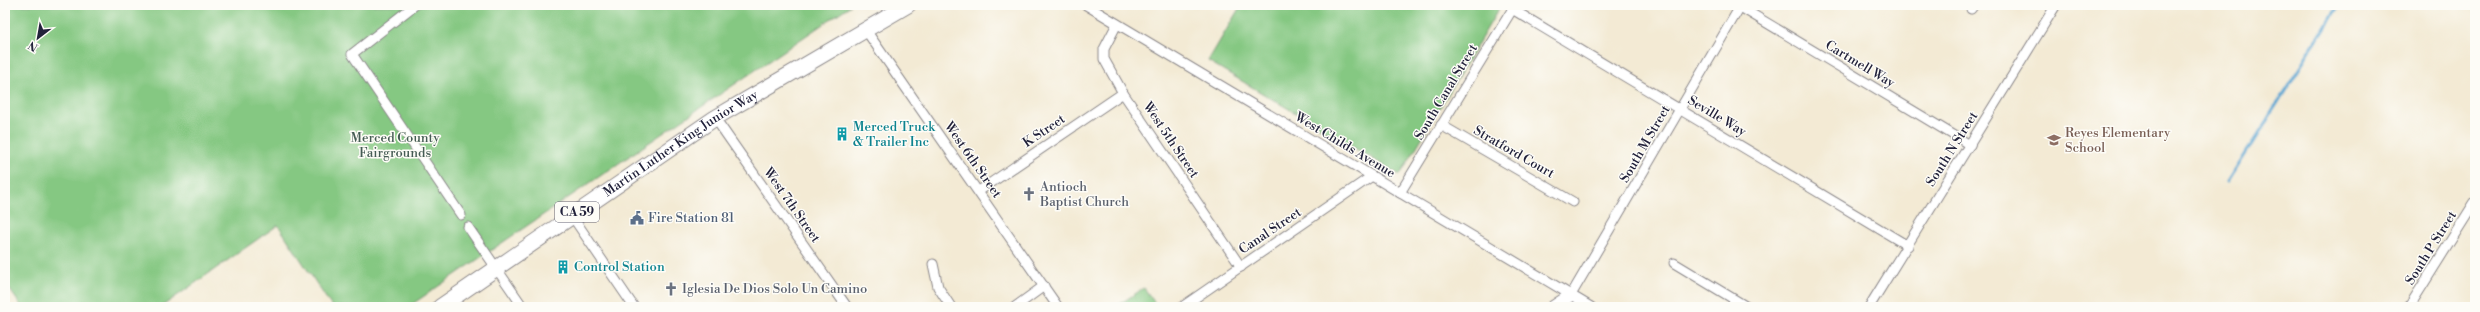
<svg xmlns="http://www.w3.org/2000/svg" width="2480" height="312" viewBox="0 0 2480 312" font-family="'Libre Bodoni',serif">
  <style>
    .green { fill: #85c882; stroke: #54755e }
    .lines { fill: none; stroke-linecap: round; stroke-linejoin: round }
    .stream { stroke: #59a4d1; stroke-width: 3 }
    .minor-casing { stroke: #8a8688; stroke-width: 11 }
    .tertiary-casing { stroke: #8a8688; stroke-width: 14 }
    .trunk-casing { stroke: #8a8688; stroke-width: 17 }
    .minor { stroke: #fff; stroke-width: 9 }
    .tertiary { stroke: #fff; stroke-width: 12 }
    .trunk { stroke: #fff; stroke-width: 15 }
    .labels { text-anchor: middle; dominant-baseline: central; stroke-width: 3; stroke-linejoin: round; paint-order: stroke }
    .shield { fill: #fdfcf7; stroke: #646373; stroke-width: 1 }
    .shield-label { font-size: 12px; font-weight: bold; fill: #22223b }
    .street-label { font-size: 13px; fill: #22223b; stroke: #fdfcf7 }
    .culture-label { font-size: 13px; fill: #0d838f; stroke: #fdfcf7; text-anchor: start }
    .education-label { font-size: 13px; fill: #785e54; stroke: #fdfcf7; text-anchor: start }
    .park-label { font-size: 13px; fill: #455c54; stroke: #fdfcf7 }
    .worship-label { font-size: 13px; fill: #5b616d; stroke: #fdfcf7; text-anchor: start }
    .service-label { font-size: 13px; fill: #4e5e75; stroke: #fdfcf7; text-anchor: start }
  </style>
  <rect width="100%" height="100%" fill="#fdfcf7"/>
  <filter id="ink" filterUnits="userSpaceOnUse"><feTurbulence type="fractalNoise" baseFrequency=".025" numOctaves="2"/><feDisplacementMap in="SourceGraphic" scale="8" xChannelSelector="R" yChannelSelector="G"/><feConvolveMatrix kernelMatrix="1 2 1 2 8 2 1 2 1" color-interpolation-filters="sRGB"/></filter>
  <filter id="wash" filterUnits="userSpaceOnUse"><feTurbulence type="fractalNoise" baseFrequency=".012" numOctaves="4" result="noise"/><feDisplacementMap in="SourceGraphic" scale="16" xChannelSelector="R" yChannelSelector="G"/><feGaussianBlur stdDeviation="0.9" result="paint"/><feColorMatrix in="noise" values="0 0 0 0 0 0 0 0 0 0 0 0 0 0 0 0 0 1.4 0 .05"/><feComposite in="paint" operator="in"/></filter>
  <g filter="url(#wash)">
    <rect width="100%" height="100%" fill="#f3ead4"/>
    <g class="green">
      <path d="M5 5H851L408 307H332L278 225 161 307H22L5 283Z"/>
      <path d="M1241 5H1501L1400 175 1208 61Z"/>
      <path d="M1144 288 1157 306 1155 307H1115Z"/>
    </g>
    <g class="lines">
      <path class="stream" d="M2228 182 2339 5"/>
    </g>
  </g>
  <g filter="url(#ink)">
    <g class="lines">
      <g class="minor-casing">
        <g id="minor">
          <path d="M415 5 352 54 461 215"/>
          <path d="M1086 5 1591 307"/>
          <path d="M1737 5 1970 145"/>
          <path d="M1512 9 1908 246"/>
          <path d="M1971 9 1974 5"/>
          <path d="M1117 24 1104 49V59L1123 93 1241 267"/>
          <path d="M865 29 1058 307"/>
          <path d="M715 118 847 307"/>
          <path d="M1441 125 1573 202"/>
          <path d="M979 191 1123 93"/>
          <path d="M1400 193 1515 5"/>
          <path d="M572 216 634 307"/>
          <path d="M468 227 523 307"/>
          <path d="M1674 263 1747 307"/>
          <path d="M933 264 938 287 951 307"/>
          <path d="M1571 295 1741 5"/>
          <path d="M1015 307 1044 286"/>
          <path d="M1182 307 1372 176"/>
          <path d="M1869 307 2056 5"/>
          <path d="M2409 307 2475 202"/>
        </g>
      </g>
      <g class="tertiary-casing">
        <path id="tertiary" d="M1553 307 1571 295"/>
      </g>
      <g class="trunk-casing">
        <g id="trunk">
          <path id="s1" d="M440 307 715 118 908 5"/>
        </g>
      </g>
      <use href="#minor" class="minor"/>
      <use href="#tertiary" class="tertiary"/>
      <use href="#trunk" class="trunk"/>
    </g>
  </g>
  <defs>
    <g id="building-bare" transform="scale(1.08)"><path d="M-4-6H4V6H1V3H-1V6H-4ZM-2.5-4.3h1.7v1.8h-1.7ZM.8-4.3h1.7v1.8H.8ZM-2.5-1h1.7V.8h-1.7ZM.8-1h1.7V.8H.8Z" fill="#0f9aa8" stroke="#fdfcf7" stroke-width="2.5" paint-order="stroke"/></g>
    <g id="school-bare" transform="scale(1.08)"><path d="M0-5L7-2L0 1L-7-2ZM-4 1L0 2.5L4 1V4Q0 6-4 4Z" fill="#8d6e63" stroke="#fdfcf7" stroke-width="2.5" paint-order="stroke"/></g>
    <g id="church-bare" transform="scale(1.08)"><path d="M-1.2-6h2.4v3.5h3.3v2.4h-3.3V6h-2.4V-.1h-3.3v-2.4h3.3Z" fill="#6b7280" stroke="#fdfcf7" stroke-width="2.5" paint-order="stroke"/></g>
    <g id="civic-bare" transform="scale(1.08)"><path d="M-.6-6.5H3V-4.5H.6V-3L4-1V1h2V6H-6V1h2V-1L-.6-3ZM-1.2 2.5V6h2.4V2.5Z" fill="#5c6f8a" stroke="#fdfcf7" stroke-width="2.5" paint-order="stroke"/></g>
  </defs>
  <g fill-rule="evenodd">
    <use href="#building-bare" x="842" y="134"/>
    <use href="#school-bare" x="2054" y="140"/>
    <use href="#church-bare" x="1029" y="194"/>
    <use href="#civic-bare" x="637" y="218"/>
    <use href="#building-bare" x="563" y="267"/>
    <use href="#church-bare" x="671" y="289"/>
  </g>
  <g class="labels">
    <rect class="shield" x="555" y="202" width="44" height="20" rx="3"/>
    <g class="shield-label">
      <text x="577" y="212">CA 59</text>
    </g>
    <g class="street-label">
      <text transform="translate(1860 64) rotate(31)">Cartmell Way</text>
      <text transform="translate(1446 92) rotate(-59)">South Canal Street</text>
      <text transform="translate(1717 116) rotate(31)">Seville Way</text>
      <text transform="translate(1044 131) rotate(-34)">K Street</text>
      <text transform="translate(1171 140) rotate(56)">West 5th Street</text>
      <text stroke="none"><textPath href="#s1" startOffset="291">Martin Luther King Junior Way</textPath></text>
      <text transform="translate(1645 144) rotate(-60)">South M Street</text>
      <text transform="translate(1345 145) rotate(31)">West Childs Avenue</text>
      <text transform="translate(1952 149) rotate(-58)">South N Street</text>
      <text transform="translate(1514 152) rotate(30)">Stratford Court</text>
      <text transform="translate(973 160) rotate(55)">West 6th Street</text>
      <text transform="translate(792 205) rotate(55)">West 7th Street</text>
      <text transform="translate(1270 231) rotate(-34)">Canal Street</text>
      <text transform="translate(2431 248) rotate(-58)">South P Street</text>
    </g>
    <g class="culture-label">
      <text x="853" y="127">Merced Truck<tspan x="853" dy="15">&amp; Trailer Inc</tspan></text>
      <text x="574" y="267">Control Station</text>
    </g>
    <g class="education-label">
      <text x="2065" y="133">Reyes Elementary<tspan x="2065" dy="15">School</tspan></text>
    </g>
    <g class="park-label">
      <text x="395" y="138">Merced County<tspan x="395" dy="15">Fairgrounds</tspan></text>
    </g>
    <g class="worship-label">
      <text x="1040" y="187">Antioch<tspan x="1040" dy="15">Baptist Church</tspan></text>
      <text x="682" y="289">Iglesia De Dios Solo Un Camino</text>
    </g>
    <g class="service-label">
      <text x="648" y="218">Fire Station 81</text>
    </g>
  </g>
  <rect width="2480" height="312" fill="none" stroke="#fdfcf7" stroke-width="20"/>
  <g transform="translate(38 38) rotate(211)" stroke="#fdfcf7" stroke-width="3" paint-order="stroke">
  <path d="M0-3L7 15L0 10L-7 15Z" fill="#22223b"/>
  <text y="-6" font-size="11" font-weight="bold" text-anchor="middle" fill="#22223b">N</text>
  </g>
</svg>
